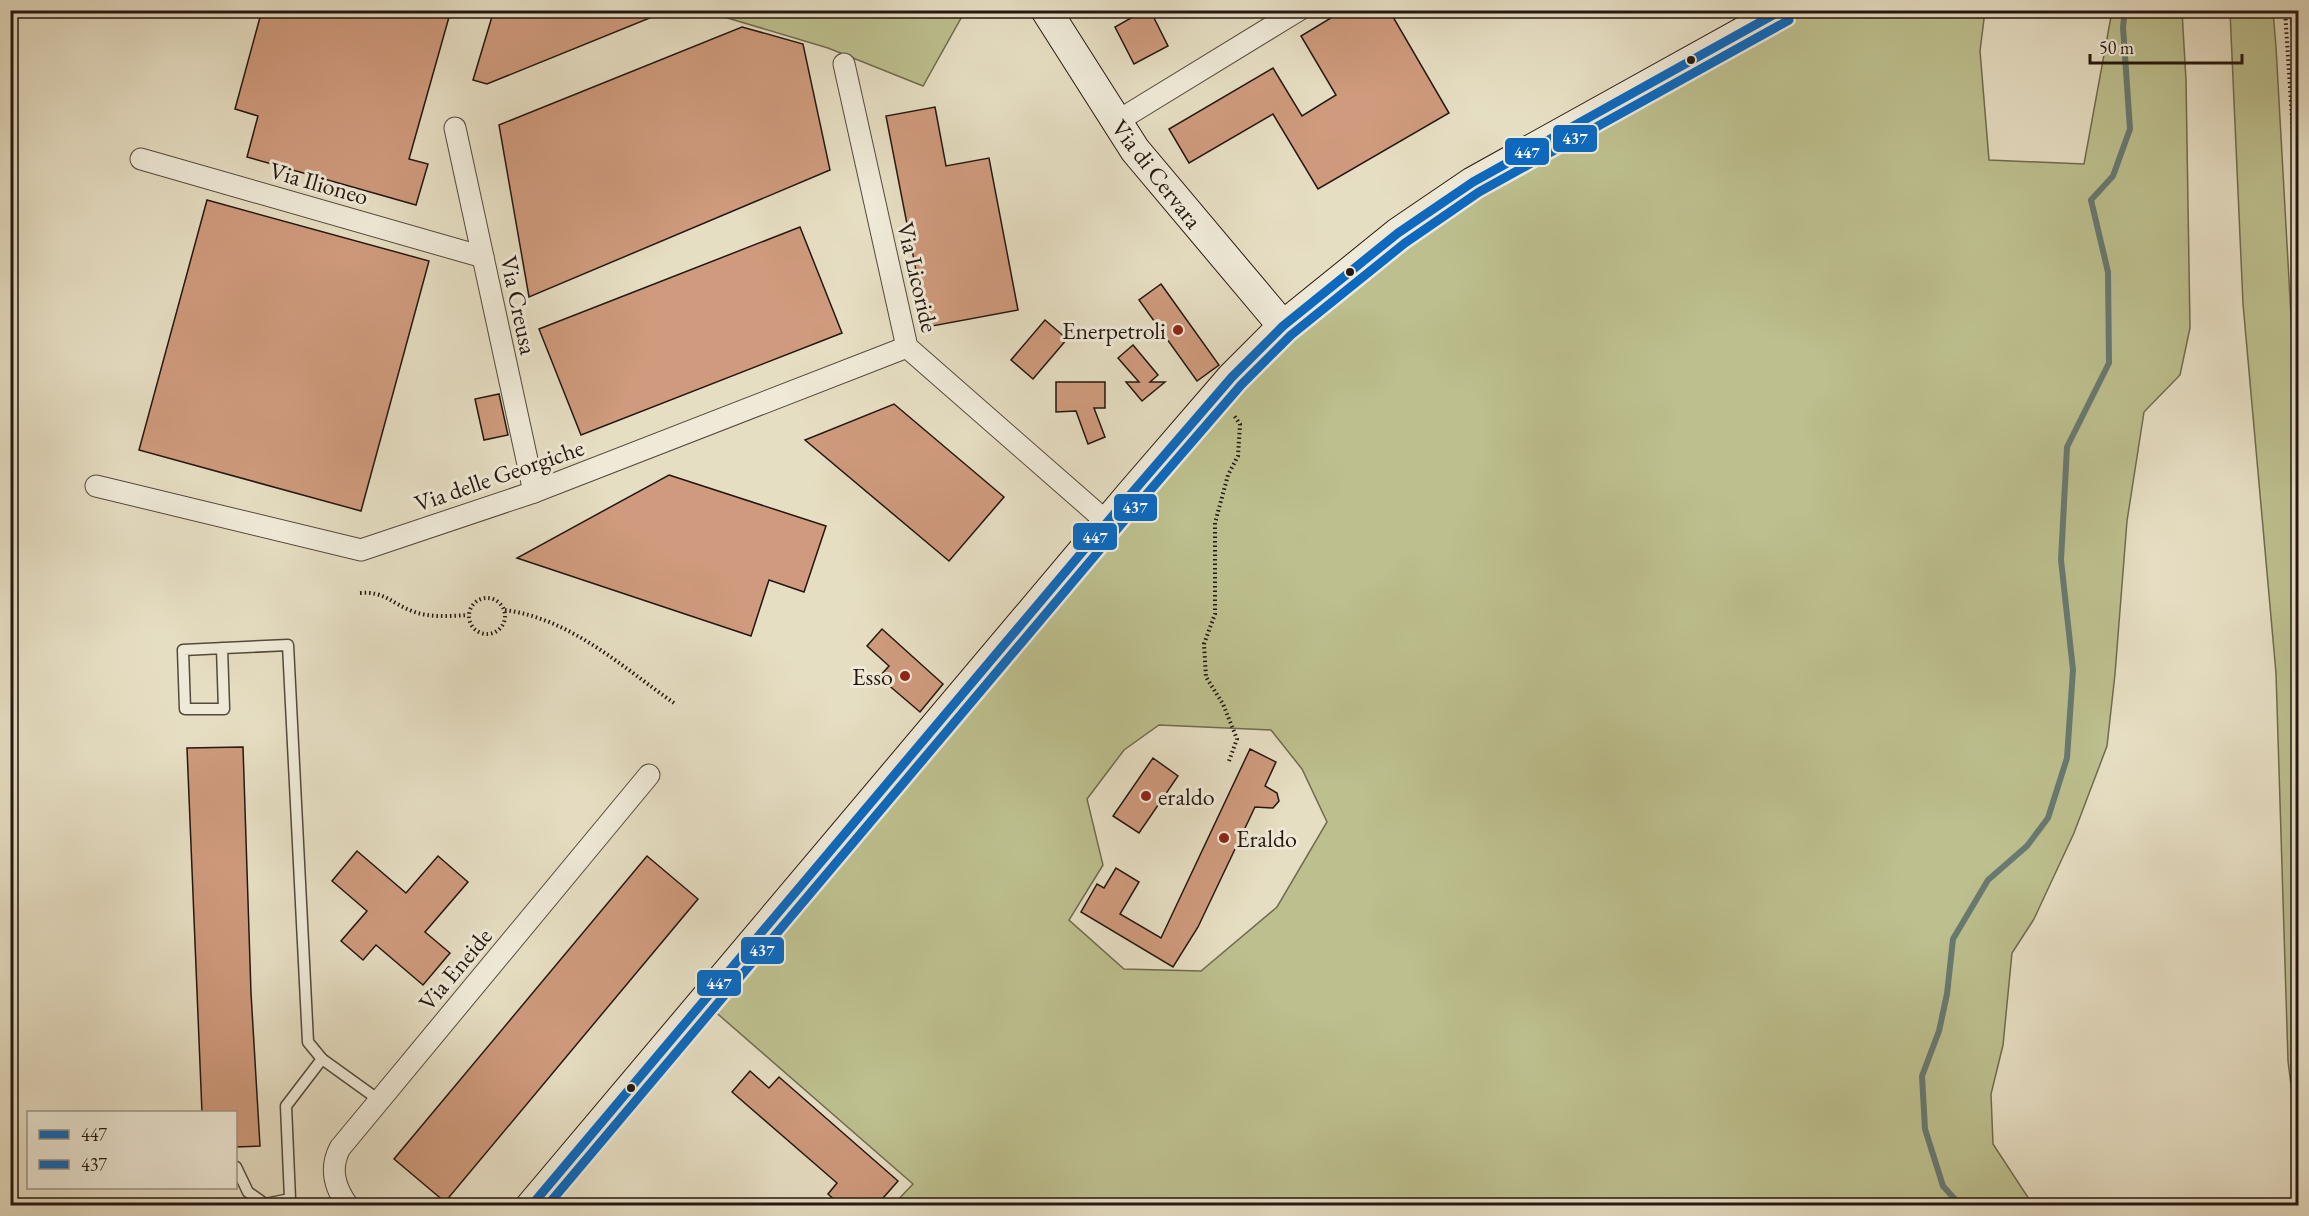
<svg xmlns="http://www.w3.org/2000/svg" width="2309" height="1216" viewBox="0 0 2309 1216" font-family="'EB Garamond',serif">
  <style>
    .green { fill: #bdbf8e; stroke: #706b4f; stroke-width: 1.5; fill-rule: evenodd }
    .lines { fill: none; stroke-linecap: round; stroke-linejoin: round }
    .stream { stroke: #687a72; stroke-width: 6 }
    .building { fill: #cf9a7d; stroke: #241710; stroke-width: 1.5 }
    .lane-casing { stroke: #54493d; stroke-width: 13 }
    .street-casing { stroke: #54493d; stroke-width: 23 }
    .secondary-casing { stroke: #241710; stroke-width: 32 }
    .path { stroke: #241710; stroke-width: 4; stroke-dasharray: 1.5 3; stroke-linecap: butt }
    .lane { stroke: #efead8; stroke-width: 10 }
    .street { stroke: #efead8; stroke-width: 21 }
    .secondary { stroke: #efead8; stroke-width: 30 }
    .bus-1-casing { stroke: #efead8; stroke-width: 14 }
    .bus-2-casing { stroke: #efead8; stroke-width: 14 }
    .bus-1 { stroke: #0c69bf; stroke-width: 9 }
    .bus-2 { stroke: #0c69bf; stroke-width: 9 }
    .bus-dot { fill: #241710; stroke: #efead8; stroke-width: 2 }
    .poi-dot { fill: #8f2418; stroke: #efead8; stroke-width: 2 }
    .labels { text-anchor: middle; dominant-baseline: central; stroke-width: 6; stroke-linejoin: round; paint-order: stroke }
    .street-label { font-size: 24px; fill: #241710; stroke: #efead8 }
    .poi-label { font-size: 24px; fill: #241710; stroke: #efead8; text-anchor: end }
    .line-badge { stroke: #efead8; stroke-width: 2 }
    .badge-label { font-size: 16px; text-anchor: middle; font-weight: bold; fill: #fff }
  </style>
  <rect width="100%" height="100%" fill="#e6dec3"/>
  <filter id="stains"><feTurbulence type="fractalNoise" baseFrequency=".00333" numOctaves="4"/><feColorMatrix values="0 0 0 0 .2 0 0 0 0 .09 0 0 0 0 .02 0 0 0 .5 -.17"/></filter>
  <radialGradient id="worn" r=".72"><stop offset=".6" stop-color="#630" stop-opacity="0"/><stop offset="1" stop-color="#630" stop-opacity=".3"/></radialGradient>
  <g class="green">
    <path d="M704 11H965L923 86 828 48Z"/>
    <path d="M1802 11H1985L1980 51 1989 160 2084 164 2112 11H2182L2186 80 2190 328 2180 375 2144 412 2127 521 2115 674 2107 746 2074 833 2034 919 2012 953 2003 1045 1991 1094 1993 1144 2033 1205H893L913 1184 712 1009 1199 429 1290 338 1398 246 1496 181ZM1159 725 1271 730 1302 769 1327 822 1277 907 1201 971 1124 969 1069 920 1103 865 1087 799 1124 750Z"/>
    <path d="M2230 11H2273L2276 47 2298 441V1142L2288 1061 2276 673 2243 304Z"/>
    <path d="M2290 11H2298V135Z"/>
  </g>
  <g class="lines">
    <path class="stream" d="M1961 1206 1943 1186 1925 1129 1922 1076 1939 1031 1947 994 1953 939 1988 880 2027 846 2048 818 2067 758 2073 670 2061 560 2067 447 2109 363 2108 272 2091 200 2113 176 2130 129 2123 27 2125 10"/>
  </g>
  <g class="building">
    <path d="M262 10H451L409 159 428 164 416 205 247 157 258 116 235 109Z"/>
    <path d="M494 10H666L667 11 487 84 473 80Z"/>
    <path d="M1145 10H1150L1168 46 1134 64 1115 27Z"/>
    <path d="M1344 10H1389L1449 113 1318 189 1273 114 1189 163 1169 129 1273 68 1302 116 1336 95 1301 36Z"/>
    <path d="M742 27 803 44 830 170 529 297 499 125Z"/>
    <path d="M935 107 946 166 989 158 1018 310 927 327 886 116Z"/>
    <path d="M207 200 429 261 361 511 139 450Z"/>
    <path d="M800 227 842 333 581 435 539 329Z"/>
    <path d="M1161 284 1219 365 1197 381 1139 300Z"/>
    <path d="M1045 320 1067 339 1033 379 1011 360Z"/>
    <path d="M1133 345 1158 375 1150 382H1165L1142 401 1126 382H1139L1118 358Z"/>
    <path d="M1056 382H1105V408H1094L1105 437 1088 444 1076 411 1056 412Z"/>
    <path d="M499 394 508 435 484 440 475 399Z"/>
    <path d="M894 404 1004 497 949 561 805 440Z"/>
    <path d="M669 475 826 526 804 592 769 580 751 636 517 558Z"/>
    <path d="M882 629 943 684 920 712 879 677 889 666 867 646Z"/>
    <path d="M243 747 251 993 260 1146 236 1147V1113H202L187 748Z"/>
    <path d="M1250 749 1276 762 1265 786 1277 793 1279 801 1273 808 1255 807 1198 927 1173 967 1081 912 1097 884 1104 888 1116 868 1139 882 1120 914 1161 938Z"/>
    <path d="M1153 758 1178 776 1139 833 1113 816Z"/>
    <path d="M357 851 406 893 438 856 468 882 425 932 450 953 423 985 376 945 363 960 341 941 367 911 332 881Z"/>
    <path d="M647 856 698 899 445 1202 394 1159Z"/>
    <path d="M750 1071 769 1088 779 1077 898 1181 876 1206H841L828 1194 837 1183 732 1092Z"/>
  </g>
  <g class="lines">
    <g class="lane-casing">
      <g id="lane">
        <path d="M222 648 224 709H185L183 650 288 645 308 1042 322 1059"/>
        <path d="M236 1167 248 1192 265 1204 290 1199 286 1106 322 1059 379 1100"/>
      </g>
    </g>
    <g class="street-casing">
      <g id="street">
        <path d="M844 64 907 347 1108 523"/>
        <path d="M1116 122 1299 10"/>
        <path d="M455 128 534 492"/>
        <path d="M141 159 483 257"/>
        <path d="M96 486 361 550 534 492 907 347"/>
        <path d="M348 1206C335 1188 329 1169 340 1148L649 775"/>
      </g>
    </g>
    <g class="secondary-casing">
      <g id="secondary">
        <path d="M1046 10 1135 150 1283 326"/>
        <path d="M531 1206 1131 494 1232 377 1283 326 1398 233 1473 182 1783 10"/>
      </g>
    </g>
    <g class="path">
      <path d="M2285 10 2298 211"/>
      <path d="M360 593C384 591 391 603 412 611 429 618 449 616 468 615"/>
      <circle cx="487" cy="616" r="18"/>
      <path d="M505 610C571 619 621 666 674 703"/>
      <path d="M1229 761 1237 739 1223 704 1206 677 1204 644 1215 614V523L1228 475 1238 456 1240 424 1233 414"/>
    </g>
    <use href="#lane" class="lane"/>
    <use href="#street" class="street"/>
    <use href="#secondary" class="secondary"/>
    <g class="bus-1-casing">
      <path id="bus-1" d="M531 1206 1131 494 1232 377 1283 326 1398 233 1473 182 1782 10"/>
    </g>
    <g class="bus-2-casing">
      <path id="bus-2" d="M547 1206 1140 502 1241 385 1291 335 1405 243 1479 192 1789 20"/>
    </g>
    <use href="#bus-1" class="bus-1"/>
    <use href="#bus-2" class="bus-2"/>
  </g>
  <g class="bus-dot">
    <circle cx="1691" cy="60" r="5"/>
    <circle cx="1350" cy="272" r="5"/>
    <circle cx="631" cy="1088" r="5"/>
  </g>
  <g class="poi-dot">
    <circle cx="1178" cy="330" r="6"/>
    <circle cx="905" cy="676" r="6"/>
    <circle cx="1146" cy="796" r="6"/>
    <circle cx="1224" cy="838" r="6"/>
  </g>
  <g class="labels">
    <g class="street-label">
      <text transform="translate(1157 174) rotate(52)">Via di Cervara</text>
      <text transform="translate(319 183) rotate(16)">Via Ilioneo</text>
      <text transform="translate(918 277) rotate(77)">Via Licoride</text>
      <text transform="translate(519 305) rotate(78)">Via Creusa</text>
      <text transform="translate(499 475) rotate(-19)">Via delle Georgiche</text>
      <text transform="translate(455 969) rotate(-50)">Via Eneide</text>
    </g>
    <g class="poi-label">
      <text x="1166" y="330">Enerpetroli</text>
      <text x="893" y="676">Esso</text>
      <text x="1158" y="796" text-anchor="start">eraldo</text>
      <text x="1236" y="838" text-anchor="start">Eraldo</text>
    </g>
  </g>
  <g class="line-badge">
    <rect x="1552" y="124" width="46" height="29" rx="6" fill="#0c69bf"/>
    <rect x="1504" y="137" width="46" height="29" rx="6" fill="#0c69bf"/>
    <rect x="1113" y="493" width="45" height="29" rx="6" fill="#0c69bf"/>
    <rect x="1072" y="522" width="46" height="29" rx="6" fill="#0c69bf"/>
    <rect x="740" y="936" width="45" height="29" rx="6" fill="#0c69bf"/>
    <rect x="696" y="969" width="46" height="28" rx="6" fill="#0c69bf"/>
  </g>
  <g class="badge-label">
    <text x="1575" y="144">437</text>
    <text x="1527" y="158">447</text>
    <text x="1135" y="513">437</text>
    <text x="1095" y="543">447</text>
    <text x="762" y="956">437</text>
    <text x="719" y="989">447</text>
  </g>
  <rect width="2309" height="1216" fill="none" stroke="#e6dec3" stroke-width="36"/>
  <rect x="12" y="12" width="2285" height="1192" fill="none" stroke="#241710" stroke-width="3"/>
  <rect x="18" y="18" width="2273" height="1180" fill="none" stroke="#241710" stroke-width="1.5"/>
  <rect x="27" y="1111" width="210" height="78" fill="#efead8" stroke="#9e9688" stroke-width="1.5"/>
  <rect x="39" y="1130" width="30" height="9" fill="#0c69bf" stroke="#9e9688" stroke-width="1.5"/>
  <text x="81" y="1141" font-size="18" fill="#241710">447</text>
  <rect x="39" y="1160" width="30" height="9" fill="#0c69bf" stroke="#9e9688" stroke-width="1.5"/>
  <text x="81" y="1171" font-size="18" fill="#241710">437</text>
  <path d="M2090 54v9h152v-9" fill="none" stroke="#241710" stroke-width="3"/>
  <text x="2099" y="54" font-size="18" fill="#241710" stroke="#efead8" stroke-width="4.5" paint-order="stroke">50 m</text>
  <rect width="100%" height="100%" filter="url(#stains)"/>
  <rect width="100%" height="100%" fill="url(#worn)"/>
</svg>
